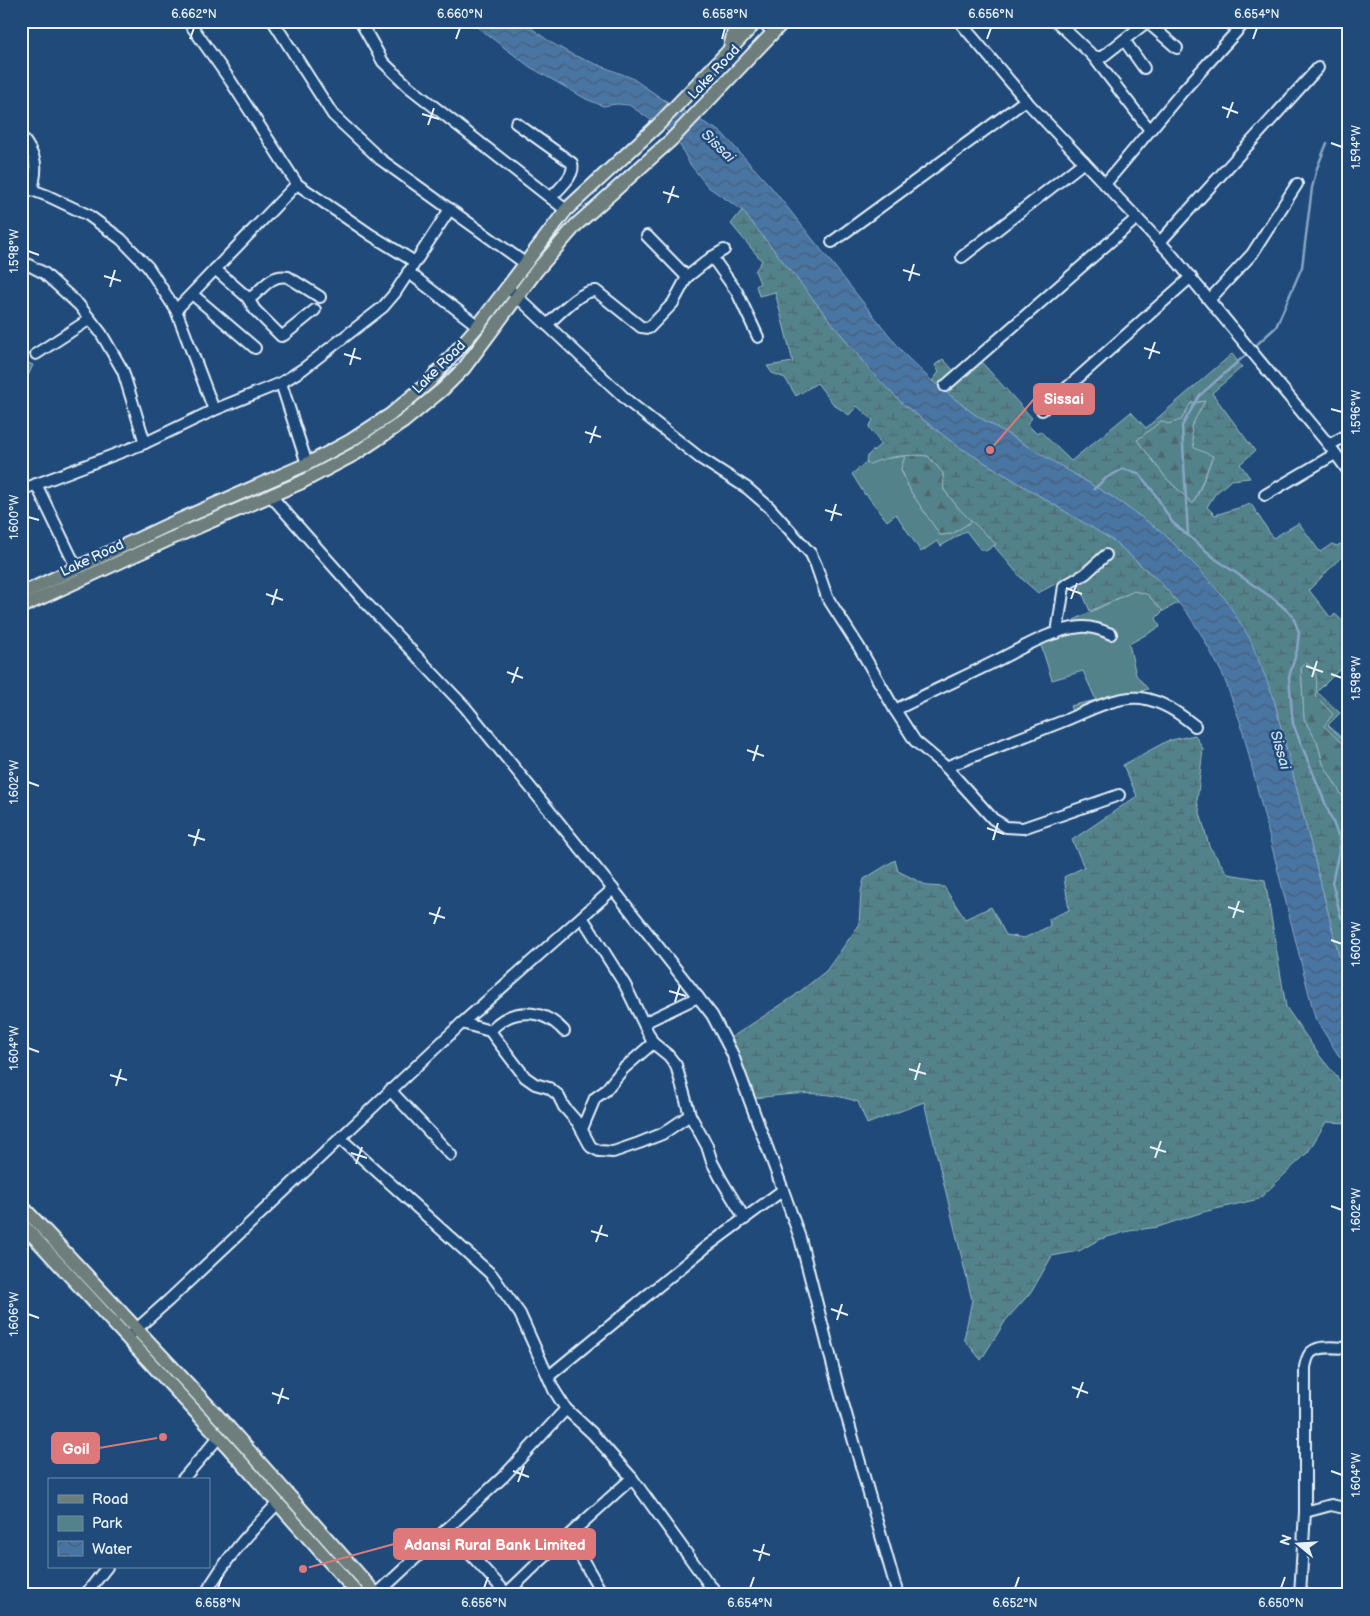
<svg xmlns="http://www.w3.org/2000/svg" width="1370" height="1616" viewBox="0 0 1370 1616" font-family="'Balsamiq Sans',sans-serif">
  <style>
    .green { fill: #53828b; stroke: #9ebac2 }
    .forest { fill: url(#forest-firs); stroke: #9ebac2 }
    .wetland { fill: url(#wetland-marsh); stroke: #9ebac2; fill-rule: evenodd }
    .water { fill: url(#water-waves); stroke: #88a6c5 }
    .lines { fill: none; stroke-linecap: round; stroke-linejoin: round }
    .stream { stroke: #88a6c5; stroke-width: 2.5 }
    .minor-casing { stroke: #e8f1f8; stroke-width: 14 }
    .major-casing { stroke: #e8f1f8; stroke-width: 16 }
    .minor { stroke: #1f4a7a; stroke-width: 10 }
    .major { stroke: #6d7e7c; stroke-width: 12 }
    .ticks { fill: none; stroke: #e8f1f8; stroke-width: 2 }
    .labels { text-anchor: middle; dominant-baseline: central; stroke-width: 5; stroke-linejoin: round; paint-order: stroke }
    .street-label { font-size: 14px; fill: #e8f1f8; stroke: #1f4a7a }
    .water-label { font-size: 15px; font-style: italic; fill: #d0deeb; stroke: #1f4a7a }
    .leader { fill: none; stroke: #dd787b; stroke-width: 2 }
    .callout-dot { fill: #dd787b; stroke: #1f4a7a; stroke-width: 2 }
    .callout { fill: #dd787b; stroke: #dd787b; stroke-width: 2 }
    .callout-label { font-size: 15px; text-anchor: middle; font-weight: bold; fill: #fff }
    .neatline { fill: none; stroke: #e8f1f8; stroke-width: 2 }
    .ticks-label { font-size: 12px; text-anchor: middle; fill: #e8f1f8 }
  </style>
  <defs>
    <pattern id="forest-firs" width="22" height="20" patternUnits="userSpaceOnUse" patternTransform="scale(1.25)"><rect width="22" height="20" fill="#53828b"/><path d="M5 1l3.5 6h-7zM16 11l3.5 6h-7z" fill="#4d686e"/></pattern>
    <pattern id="wetland-marsh" width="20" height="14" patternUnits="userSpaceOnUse" patternTransform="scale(1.25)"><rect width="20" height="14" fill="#53828b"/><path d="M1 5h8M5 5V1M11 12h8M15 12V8" fill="none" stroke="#4d686e"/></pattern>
    <pattern id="water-waves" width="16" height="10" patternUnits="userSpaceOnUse" patternTransform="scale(1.25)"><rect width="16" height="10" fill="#4874a3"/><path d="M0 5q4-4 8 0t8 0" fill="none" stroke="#475e76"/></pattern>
  </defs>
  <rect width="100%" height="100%" fill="#1f4a7a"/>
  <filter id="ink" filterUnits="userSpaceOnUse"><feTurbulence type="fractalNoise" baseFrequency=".02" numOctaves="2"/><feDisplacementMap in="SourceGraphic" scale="10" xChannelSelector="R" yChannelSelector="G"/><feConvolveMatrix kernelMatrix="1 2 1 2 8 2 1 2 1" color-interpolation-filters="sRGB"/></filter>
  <g filter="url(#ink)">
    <g class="green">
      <path d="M21 360 33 365 21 391Z"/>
      <path d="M905 456 901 470 911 492 940 535 952 534 972 521 996 544 986 551 980 549 966 531 941 546 937 541 921 552 896 514 887 521 866 494 865 495 852 474 866 462 870 464 883 458H892Z"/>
      <path d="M1134 591 1147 594 1163 611 1156 618 1160 627 1129 644 1136 675 1148 689 1072 711 1070 706 1096 700 1083 671 1052 680 1040 642 1060 635 1078 632 1074 620Z"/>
    </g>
    <g class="forest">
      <path d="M1205 401 1191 427 1213 456 1193 504 1166 478 1137 440 1161 421 1181 420 1191 403Z"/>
      <path d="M913 454 928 456 943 473 944 490 961 511 972 521 952 534 940 535 911 492 901 469 905 456Z"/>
      <path d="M1306 662C1318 670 1318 684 1316 696L1334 714 1325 726 1347 748 1349 747V819L1345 813 1343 797 1323 764 1317 742 1304 719 1301 667Z"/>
    </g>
    <g class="wetland">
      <path d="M742 210 872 373 904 405 956 445 1114 541 1160 582 1178 603 1163 611 1147 594 1134 591 1090 611 1079 585 1057 583 1038 593 1023 580 994 546 996 544 961 511 944 490 943 473 928 456C909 454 887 456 870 464L866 462 867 456 881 444 869 427 873 420 857 406 849 415 834 405 817 383 796 396 785 378 772 373 767 366 793 362 775 292 759 296 756 286 760 283 755 271 762 261 731 224Z"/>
      <path d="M1232 354 1242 367 1212 393 1255 451 1240 464 1250 478 1231 480 1215 494 1207 507 1215 515 1251 504 1273 538 1299 523 1320 552 1332 544 1337 546 1349 539V549L1309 590 1331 618 1335 614 1349 627 1346 649 1349 654V660L1317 692 1340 713 1328 725 1349 745 1347 748 1324 726 1333 714 1315 696C1318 684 1318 670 1306 663L1301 668 1304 719 1317 742 1323 764 1343 797 1345 813 1349 819V995L1273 696 1162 532 1114 498 974 414 932 381 939 372 935 365 943 359 955 372 975 355 1032 418 1027 424 1036 433 1040 431 1071 461 1131 412 1146 428ZM1205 401 1191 427 1194 448 1213 456 1200 489 1193 504 1166 478 1137 440 1161 421 1168 424 1181 420 1191 403Z"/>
      <path d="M1195 735 1203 749 1197 801 1209 846 1228 874 1265 880 1286 1007 1319 1055 1349 1092V1123L1326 1122 1308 1152 1259 1199 1203 1212 1158 1227 1129 1231 1100 1239 1079 1251 1052 1256 1032 1291 1006 1320 981 1360 964 1339 972 1300 924 1102 867 1124 858 1102C822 1089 792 1094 755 1098L732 1037 793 997 826 971 859 925 861 891 864 879 895 860 898 871 928 886 944 887 965 919 991 907 1006 935 1024 938 1050 926 1049 919 1069 910 1064 877 1084 867 1072 840 1137 796 1123 765 1167 741Z"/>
    </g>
    <path class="water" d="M469 21H522L550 42 573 55 632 78 661 98 721 132 772 188 905 355 932 381 974 414 1114 498 1162 532 1198 568 1226 600 1250 639 1273 696 1349 995V1068L1339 1056 1315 1018 1241 724 1223 675 1201 634 1188 614 1160 582 1114 541 956 445 904 405 872 373 742 210 708 187 689 163 681 147 667 131 629 105 617 104 603 106 586 99 530 67Z"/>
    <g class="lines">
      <g class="stream">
        <path d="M1253 348 1276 327 1302 267 1312 188 1317 168 1327 143"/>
        <path d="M1094 489 1106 478 1123 469 1138 473 1153 491 1172 522 1217 560 1274 599 1292 615 1299 632 1297 650 1289 677 1293 724 1341 842 1332 882 1341 917 1349 924"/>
        <path d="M1188 536 1182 426 1199 396 1249 352"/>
      </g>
      <g class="minor-casing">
        <g id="minor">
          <path d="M115 21V22"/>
          <path d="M188 21 230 80 297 184"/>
          <path d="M273 21 333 115 380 159 526 264"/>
          <path d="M360 21 383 62 409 87 566 210"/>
          <path d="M762 21 773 32"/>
          <path d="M959 21 1029 104 1171 254 1329 445 1349 472"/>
          <path d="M1056 21 1092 55 1097 57H1102L1148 21"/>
          <path d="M1147 22 1177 48"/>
          <path d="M1124 40 1144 68"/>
          <path d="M1092 55 1150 130"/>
          <path d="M516 123 572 163C576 176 558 189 551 198"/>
          <path d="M21 136C37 157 38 166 32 190"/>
          <path d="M1105 184 1182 92 1246 21"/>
          <path d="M21 189 32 190 48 196 88 215 121 239 148 267 176 310 214 410"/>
          <path d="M832 242 1026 100"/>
          <path d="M1160 242 1318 68"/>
          <path d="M712 257 737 292 758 337"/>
          <path d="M962 257 1084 162"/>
          <path d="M21 261 44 273 79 305 101 333 123 371 145 443"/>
          <path d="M215 269 247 297H252C264 287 271 274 288 277L320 297"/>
          <path d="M408 272 478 326"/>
          <path d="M687 277 712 257 724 250"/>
          <path d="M508 288 629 402 700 458 747 488 769 507 811 554 816 565 827 597 859 647 895 710C925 695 955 681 986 666 1014 653 1050 629 1081 627 1092 626 1102 630 1111 634"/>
          <path d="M192 294 255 348"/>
          <path d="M247 297 255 310 281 336 284 335 315 310"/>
          <path d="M1210 299 1252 254 1297 184"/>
          <path d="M176 310 297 184 371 235 415 262"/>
          <path d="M547 325C558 315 581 289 596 291L641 327 649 328 673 303 687 277 647 236"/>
          <path d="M36 354 90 319"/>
          <path d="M281 383 307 464"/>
          <path d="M945 386 1137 218"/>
          <path d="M1042 410 1191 277"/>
          <path d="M1329 445 1349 434"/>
          <path d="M36 484 77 569"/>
          <path d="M21 490 145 443 214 410 281 383 303 369 383 307 395 293 450 209"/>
          <path d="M1265 495 1335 454"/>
          <path d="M1057 633 1064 586 1085 574 1106 555"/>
          <path d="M895 710 915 741 946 767 993 819 1006 827 1023 828 1119 795"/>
          <path d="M946 767C985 752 1023 737 1061 722 1084 713 1116 695 1141 698 1162 701 1179 713 1195 726"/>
          <path d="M613 889 712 1015 732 1053 783 1190"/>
          <path d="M582 917 625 985 653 1043 668 1055 676 1065 690 1115 707 1146 712 1162 721 1179 745 1219"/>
          <path d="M462 1023 490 1031 525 1077 535 1084 549 1088 558 1095 564 1107 578 1123 591 1147 599 1151 613 1152 639 1143 662 1134 690 1115"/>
          <path d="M644 1023 698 997"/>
          <path d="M490 1031C511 1007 543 1008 564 1031"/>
          <path d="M390 1090 451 1155"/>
          <path d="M582 1129 595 1098 605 1091 623 1069 653 1043"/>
          <path d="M340 1138 492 1275 520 1314 554 1390 566 1409 504 1476 377 1594"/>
          <path d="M131 1334 169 1300 462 1023 613 889 465 707 365 602 271 496"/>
          <path d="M549 1376 706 1247 783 1190 800 1238 838 1386 898 1595"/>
          <path d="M566 1409 592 1433 632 1478 708 1583 719 1595"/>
          <path d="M182 1480 219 1437"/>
          <path d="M1305 1512 1331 1505 1349 1509"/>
          <path d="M447 1529 508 1595"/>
          <path d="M569 1536 603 1595"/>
          <path d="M507 1593 536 1565 632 1478"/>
          <path d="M85 1595 107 1567"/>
          <path d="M205 1595C224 1560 250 1532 277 1504"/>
          <path d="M1300 1595 1305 1512V1367C1306 1363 1307 1358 1309 1355 1315 1344 1338 1348 1349 1348"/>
        </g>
      </g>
      <g class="major-casing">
        <g id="major">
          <path d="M730 48 736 21"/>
          <path d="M21 594 168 525 307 464 350 441 390 415 429 382 478 326 566 210 657 126 757 21"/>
          <path d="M21 607 172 538 300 483 355 454 403 422 443 389 464 368 537 270 576 225 671 140 784 21"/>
          <path d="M21 1205 229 1428 377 1595"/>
          <path d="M21 1223 219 1437 359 1595"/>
        </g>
      </g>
      <use href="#minor" class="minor"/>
      <use href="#major" class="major"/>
    </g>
  </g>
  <path class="ticks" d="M190 39 194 28M456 39 460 28M722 39 725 28M987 39 991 28M1253 39 1257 28M1222 107 1238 113M422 114 439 119M1227 118 1233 102M428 125 434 108M1331 143 1342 147M663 192 679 197M668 203 674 186M28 251 39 255M903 270 920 275M104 276 121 281M909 281 914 264M110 287 115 270M1144 348 1160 353M344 354 361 359M1149 359 1155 342M350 365 355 348M1331 409 1342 412M585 432 601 437M590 443 596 426M825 510 842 515M28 517 39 520M831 521 836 504M1066 588 1082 594M266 594 283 600M1071 599 1077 583M272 605 277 589M1306 666 1323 672M507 672 523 678M1331 674 1342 678M1312 677 1317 661M512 683 518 667M747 750 764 756M753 761 758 745M28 782 39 786M987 828 1004 834M188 835 205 840M993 840 998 823M194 846 199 829M1228 907 1244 912M429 913 445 918M1233 918 1239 901M434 924 440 907M1331 940 1342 944M669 991 686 996M675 1002 680 985M28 1048 39 1052M909 1069 926 1074M110 1075 127 1080M915 1080 920 1063M116 1086 121 1069M1150 1147 1166 1152M351 1153 367 1158M1155 1158 1161 1141M356 1164 362 1147M1331 1206 1342 1210M591 1231 608 1236M596 1242 602 1225M831 1309 848 1315M28 1314 39 1318M837 1320 842 1304M1072 1387 1088 1393M272 1393 289 1399M1077 1398 1083 1382M278 1404 283 1388M513 1471 529 1477M1331 1471 1342 1475M518 1482 524 1466M753 1550 770 1555M759 1561 764 1544M218 1588 222 1577M484 1588 488 1577M750 1588 754 1577M1015 1588 1019 1577M1281 1588 1285 1577"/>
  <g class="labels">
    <g class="street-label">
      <text transform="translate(714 72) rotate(-47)">Lake Road</text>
      <text transform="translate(439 367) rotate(-45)">Lake Road</text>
      <text transform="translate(92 558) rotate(-25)">Lake Road</text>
    </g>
    <g class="water-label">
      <text transform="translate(718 146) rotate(44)">Sissai</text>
      <text transform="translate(1280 750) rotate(74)">Sissai</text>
    </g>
  </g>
  <path class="leader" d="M990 450L1034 399M163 1437L99 1448M303 1569L394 1544"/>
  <g class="callout-dot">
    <circle cx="990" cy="450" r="5"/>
    <circle cx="163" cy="1437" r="5"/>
    <circle cx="303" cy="1569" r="5"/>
  </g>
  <g class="callout">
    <rect x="1034" y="384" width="60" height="30" rx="5"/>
    <rect x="52" y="1433" width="47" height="30" rx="5"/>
    <rect x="394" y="1529" width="201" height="30" rx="5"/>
  </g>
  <g class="callout-label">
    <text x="1064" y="404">Sissai</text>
    <text x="76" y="1454">Goil</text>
    <text x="495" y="1550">Adansi Rural Bank Limited</text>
  </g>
  <rect width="1370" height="1616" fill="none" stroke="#1f4a7a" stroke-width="55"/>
  <rect x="48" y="1478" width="162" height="90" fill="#1f4a7a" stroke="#6f8dac"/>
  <rect x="58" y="1495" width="25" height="8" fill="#6d7e7c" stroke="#6f8dac"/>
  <text x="92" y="1504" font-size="15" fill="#e8f1f8">Road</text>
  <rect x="58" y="1516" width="25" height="15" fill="#53828b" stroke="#6f8dac"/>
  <text x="92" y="1528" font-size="15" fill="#e8f1f8">Park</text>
  <rect x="58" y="1541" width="25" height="15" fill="url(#water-waves)" stroke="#6f8dac"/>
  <text x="92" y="1554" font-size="15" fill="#e8f1f8">Water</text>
  <g transform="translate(1298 1544) rotate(288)" stroke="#1f4a7a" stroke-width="4" paint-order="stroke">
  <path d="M0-4L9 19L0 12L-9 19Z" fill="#e8f1f8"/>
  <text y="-8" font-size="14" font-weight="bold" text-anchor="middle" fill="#e8f1f8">N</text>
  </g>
  <rect x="28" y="28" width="1314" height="1560" class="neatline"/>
  <g class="ticks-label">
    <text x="194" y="18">6.662°N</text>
    <text x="460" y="18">6.660°N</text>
    <text x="725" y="18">6.658°N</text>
    <text x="991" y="18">6.656°N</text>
    <text x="1257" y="18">6.654°N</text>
    <text transform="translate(1356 147) rotate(-90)" y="4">1.594°W</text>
    <text transform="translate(14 251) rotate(-90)" y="4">1.598°W</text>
    <text transform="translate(1356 412) rotate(-90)" y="4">1.596°W</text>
    <text transform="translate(14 517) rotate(-90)" y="4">1.600°W</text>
    <text transform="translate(1356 678) rotate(-90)" y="4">1.598°W</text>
    <text transform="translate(14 782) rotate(-90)" y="4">1.602°W</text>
    <text transform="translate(1356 944) rotate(-90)" y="4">1.600°W</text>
    <text transform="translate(14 1048) rotate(-90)" y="4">1.604°W</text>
    <text transform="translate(1356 1210) rotate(-90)" y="4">1.602°W</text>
    <text transform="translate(14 1314) rotate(-90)" y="4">1.606°W</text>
    <text transform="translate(1356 1475) rotate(-90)" y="4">1.604°W</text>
    <text x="218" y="1607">6.658°N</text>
    <text x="484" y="1607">6.656°N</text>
    <text x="750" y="1607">6.654°N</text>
    <text x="1015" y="1607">6.652°N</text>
    <text x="1281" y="1607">6.650°N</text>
  </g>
</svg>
